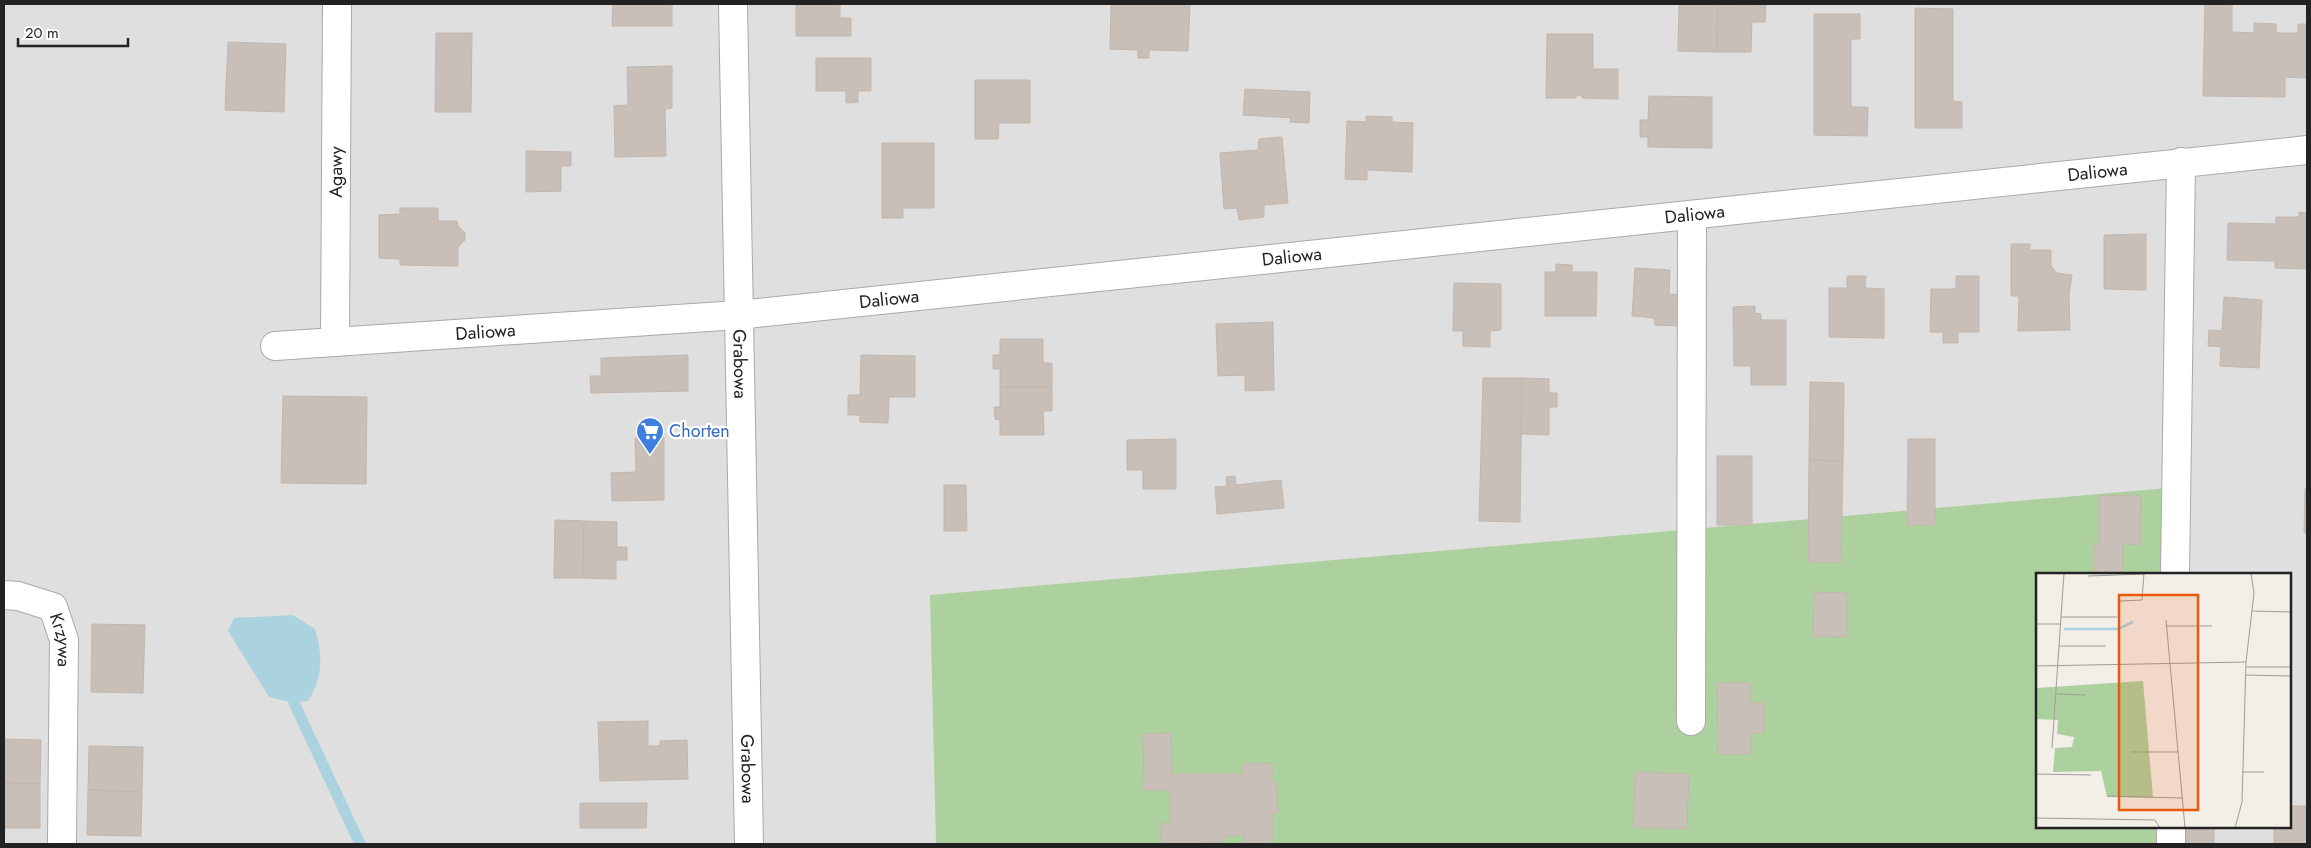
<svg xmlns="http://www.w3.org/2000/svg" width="2311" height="848" viewBox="0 0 2311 848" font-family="Jost,sans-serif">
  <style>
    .residential { fill: #e0dfdf; fill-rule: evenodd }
    .forest { fill: #add19e }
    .water { fill: #aad3df }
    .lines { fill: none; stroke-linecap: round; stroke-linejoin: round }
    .stream { stroke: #aad3df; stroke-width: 11 }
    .building { fill: #c7bfb8; stroke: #c4b6ab }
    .minor-casing { stroke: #a9a9a9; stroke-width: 30 }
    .minor { stroke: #fff; stroke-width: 28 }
    .labels { text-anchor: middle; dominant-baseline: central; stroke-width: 4.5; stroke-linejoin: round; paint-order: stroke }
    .street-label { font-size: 18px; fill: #222; stroke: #fff }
    .shop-label { font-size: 18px; fill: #366cbe; stroke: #fff; text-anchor: start }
    .inset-river { fill: none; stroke: #aad3df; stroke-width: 2.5 }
    .inset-road { fill: none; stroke: #9f9d99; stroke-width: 1 }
    .view { fill: #e8590c; fill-opacity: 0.15; stroke: #e8590c; stroke-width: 2.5 }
    .inset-edge { fill: none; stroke: #222; stroke-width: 2.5 }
  </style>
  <rect width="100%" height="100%" fill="#f2efe9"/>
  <path class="residential" d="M4 4H2307V844H4ZM2037 574H2290V827H2037Z"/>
  <path class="forest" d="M2191 486 2188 574H2037V827H2182L2181 844H936L930 595Z"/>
  <path class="water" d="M293 615 315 629C323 655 323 678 308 701L294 703 269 697 228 631 234 618Z"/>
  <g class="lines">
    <path class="stream" d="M294 703 360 844"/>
  </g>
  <g class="building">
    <path d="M613 4H672V26H612Z"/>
    <path d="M796 4H840V18H851V36H796Z"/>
    <path d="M1111 4H1190L1188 51 1149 50V58H1138V50L1110 49Z"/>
    <path d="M1679 4H1718L1717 52 1678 51Z"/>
    <path d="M1718 4 1766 5 1765 22H1752L1751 52H1717Z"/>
    <path d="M2205 4H2232V32L2254 33V23L2276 24V33H2298V24H2307V78L2285 77V97L2203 96Z"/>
    <path d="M1915 8 1953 9V101L1962 102V128H1915Z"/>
    <path d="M1814 14H1860V39H1851V107H1868L1867 136 1814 135Z"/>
    <path d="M436 33H472L471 112H435Z"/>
    <path d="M1547 34H1593V69H1618V99L1582 98V96L1576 95V98H1546Z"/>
    <path d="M228 42 286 44 284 112 225 110Z"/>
    <path d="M816 58H871V91H858V102L846 103V91H816Z"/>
    <path d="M672 66V108L665 109 666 156 615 157 614 106 628 105 627 67Z"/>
    <path d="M975 80H1030V123H999L998 139H975Z"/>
    <path d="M1245 89 1310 92 1309 123 1290 122 1291 118 1243 115Z"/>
    <path d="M1649 96 1712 97V148L1648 147V137H1640V120H1648Z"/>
    <path d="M1366 116 1392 117V122L1413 123 1412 172 1367 170V180L1345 179 1347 121 1366 122Z"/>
    <path d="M1282 137 1288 203 1264 205V217L1239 220 1237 208 1224 209 1220 153 1258 150 1259 139Z"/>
    <path d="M882 143H934V208H903V218H882Z"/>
    <path d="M526 151 571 152V166H561V191L526 192Z"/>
    <path d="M400 208H438V221H457L458 226 465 233V240L458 247V266L400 265V259L379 258V215L400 214Z"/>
    <path d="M2299 212 2307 213V269L2275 268V261L2227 260 2228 223 2276 224V217H2299Z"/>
    <path d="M2146 234V290L2104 289V235Z"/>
    <path d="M2011 244H2030V250H2051V266L2057 273 2072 275 2069 294 2070 330 2018 331 2019 296H2011Z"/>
    <path d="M1556 264 1572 265V272H1597L1596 316H1545V272H1556Z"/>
    <path d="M1635 268 1670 270 1669 294 1680 295 1678 326 1655 325 1654 318 1632 316Z"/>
    <path d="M1847 276H1866L1865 288 1884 289V338L1829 337V288H1847Z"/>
    <path d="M1956 276H1979V332H1958V343H1943V332H1930L1931 289H1956Z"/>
    <path d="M1454 283 1501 284V330L1490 331V347L1463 346V331H1453Z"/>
    <path d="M2224 297 2262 300 2259 368 2220 366 2221 347 2208 346 2209 330 2222 331Z"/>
    <path d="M1755 306V313L1761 314V320H1786V385H1751V366H1734L1733 307Z"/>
    <path d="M1273 322 1274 390 1245 391V375L1218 376 1216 324Z"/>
    <path d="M1000 339H1043V363H1052V387H1000V369H993V355H1000Z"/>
    <path d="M688 355V391L591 393 590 376H601V358Z"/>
    <path d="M861 355 915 356V397H889L888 423 860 422V415H848V395H860Z"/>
    <path d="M1483 378H1522L1520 522 1479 521Z"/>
    <path d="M1522 378 1549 379V393H1557V407H1549V435L1521 434Z"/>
    <path d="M1810 382 1844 383 1843 461 1809 460Z"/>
    <path d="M1000 387H1052V411H1043L1044 435H1000V420L995 419 994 407H1000Z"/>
    <path d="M283 396 367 397 366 484 281 483Z"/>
    <path d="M664 437V500L612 501 611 473 636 472 635 438Z"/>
    <path d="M1176 439V489H1143V470H1127V440Z"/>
    <path d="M1908 439H1935V525H1907Z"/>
    <rect x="1717" y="456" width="35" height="69"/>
    <path d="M1809 460 1843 461 1841 562H1808Z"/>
    <path d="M1235 476 1236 485 1281 480 1284 508 1217 514 1215 487 1227 486 1226 477Z"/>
    <path d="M944 485H966L967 531H944Z"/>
    <path d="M2307 488V533H2304L2305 489Z"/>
    <path d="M2099 495 2141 496 2140 545 2123 544V574H2094V544H2099Z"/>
    <path d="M555 520 584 521 583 578H554Z"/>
    <path d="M584 521 617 522V547H627V560H616V579L583 578Z"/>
    <path d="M1814 592 1847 593V637L1813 636Z"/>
    <path d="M92 624 145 625 143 693 91 692Z"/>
    <path d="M1750 682V703H1764V733H1751V754H1718L1717 683Z"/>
    <path d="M648 721V746H660V741L687 740 688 779 600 781 598 722Z"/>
    <path d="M1171 733 1172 774H1243V764L1272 763V782H1277L1278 813H1272V844H1245V835L1225 836V842H1204V844H1161V824L1170 823V790H1144L1143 734Z"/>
    <path d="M4 739 41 740 40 784 4 783Z"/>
    <path d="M89 746 143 747 142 792 88 790Z"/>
    <path d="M1635 772 1689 774 1687 829 1633 827Z"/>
    <path d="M4 783 40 784V828H4Z"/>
    <path d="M88 790 142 792 141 836 87 835Z"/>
    <path d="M580 803H647L646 828H580Z"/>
    <path d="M2290 806H2307V844H2274V828L2290 827Z"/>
    <rect x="2182" y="827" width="32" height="17"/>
  </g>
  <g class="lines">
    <g class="minor-casing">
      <g id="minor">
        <path id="s1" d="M733 4 749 844"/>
        <path id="s2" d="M335 340 337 4"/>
        <path id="s3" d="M275 346 738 315 2307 150"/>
        <path d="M2175 574 2181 162"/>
        <path id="s4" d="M4 595 18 596 53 607 64 640 62 841"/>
        <path d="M1691 721 1692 216"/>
        <path d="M2171 844V827"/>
      </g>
    </g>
    <use href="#minor" class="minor"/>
  </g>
  <defs>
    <g id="supermarket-pin" transform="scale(1.4375)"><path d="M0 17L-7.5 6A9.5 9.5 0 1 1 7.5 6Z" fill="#3f7fe0" stroke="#fff"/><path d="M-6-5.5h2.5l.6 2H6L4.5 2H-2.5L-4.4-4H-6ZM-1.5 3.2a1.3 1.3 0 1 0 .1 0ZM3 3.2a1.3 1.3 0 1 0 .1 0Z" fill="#fff"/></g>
  </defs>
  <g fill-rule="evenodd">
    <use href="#supermarket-pin" x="650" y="431"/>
  </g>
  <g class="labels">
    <g class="street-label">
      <text stroke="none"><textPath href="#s2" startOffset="168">Agawy</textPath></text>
      <text stroke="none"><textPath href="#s3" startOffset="1831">Daliowa</textPath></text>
      <text stroke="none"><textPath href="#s3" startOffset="1426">Daliowa</textPath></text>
      <text stroke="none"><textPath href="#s3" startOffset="1021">Daliowa</textPath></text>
      <text stroke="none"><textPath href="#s3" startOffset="616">Daliowa</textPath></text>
      <text stroke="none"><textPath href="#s3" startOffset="211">Daliowa</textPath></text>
      <text stroke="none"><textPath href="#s1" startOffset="360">Grabowa</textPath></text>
      <text stroke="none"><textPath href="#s4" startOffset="85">Krzywa</textPath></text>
      <text stroke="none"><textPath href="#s1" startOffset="765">Grabowa</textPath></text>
    </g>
    <g class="shop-label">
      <text x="669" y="431">Chorten</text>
    </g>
  </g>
  <g transform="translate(2036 573)">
    <rect width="255" height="255" fill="#f2efe9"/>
    <path d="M107 108 117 225 71 224 65 198 17 199 19 175 36 174 38 164 21 161 22 147 0 146V115Z" fill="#add19e"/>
    <path class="inset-river" d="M28 56H82L97 49"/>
    <path class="inset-road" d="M52 3 108 1M84 28 106 27 108 0M216 38 255 39M25 44H81M130 47 149 255M0 51H25M131 53H176M23 73H70M0 93 210 89M210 94H255M210 102 255 103M20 121 50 122M16 175 28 0M95 179H142M206 199H228M0 201 55 202M71 223 147 225M0 245 119 247 124 255M199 255 206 229 210 89 218 20 215 0"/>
    <path class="view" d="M83 22H162V237H83Z"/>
    <rect width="255" height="255" class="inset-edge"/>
  </g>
  <rect width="2311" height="848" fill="none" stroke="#222222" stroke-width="10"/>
  <path d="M18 38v8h110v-8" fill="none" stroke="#222222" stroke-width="2.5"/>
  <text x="25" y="38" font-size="15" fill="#222222" stroke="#ffffff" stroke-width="4" paint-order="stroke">20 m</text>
</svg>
